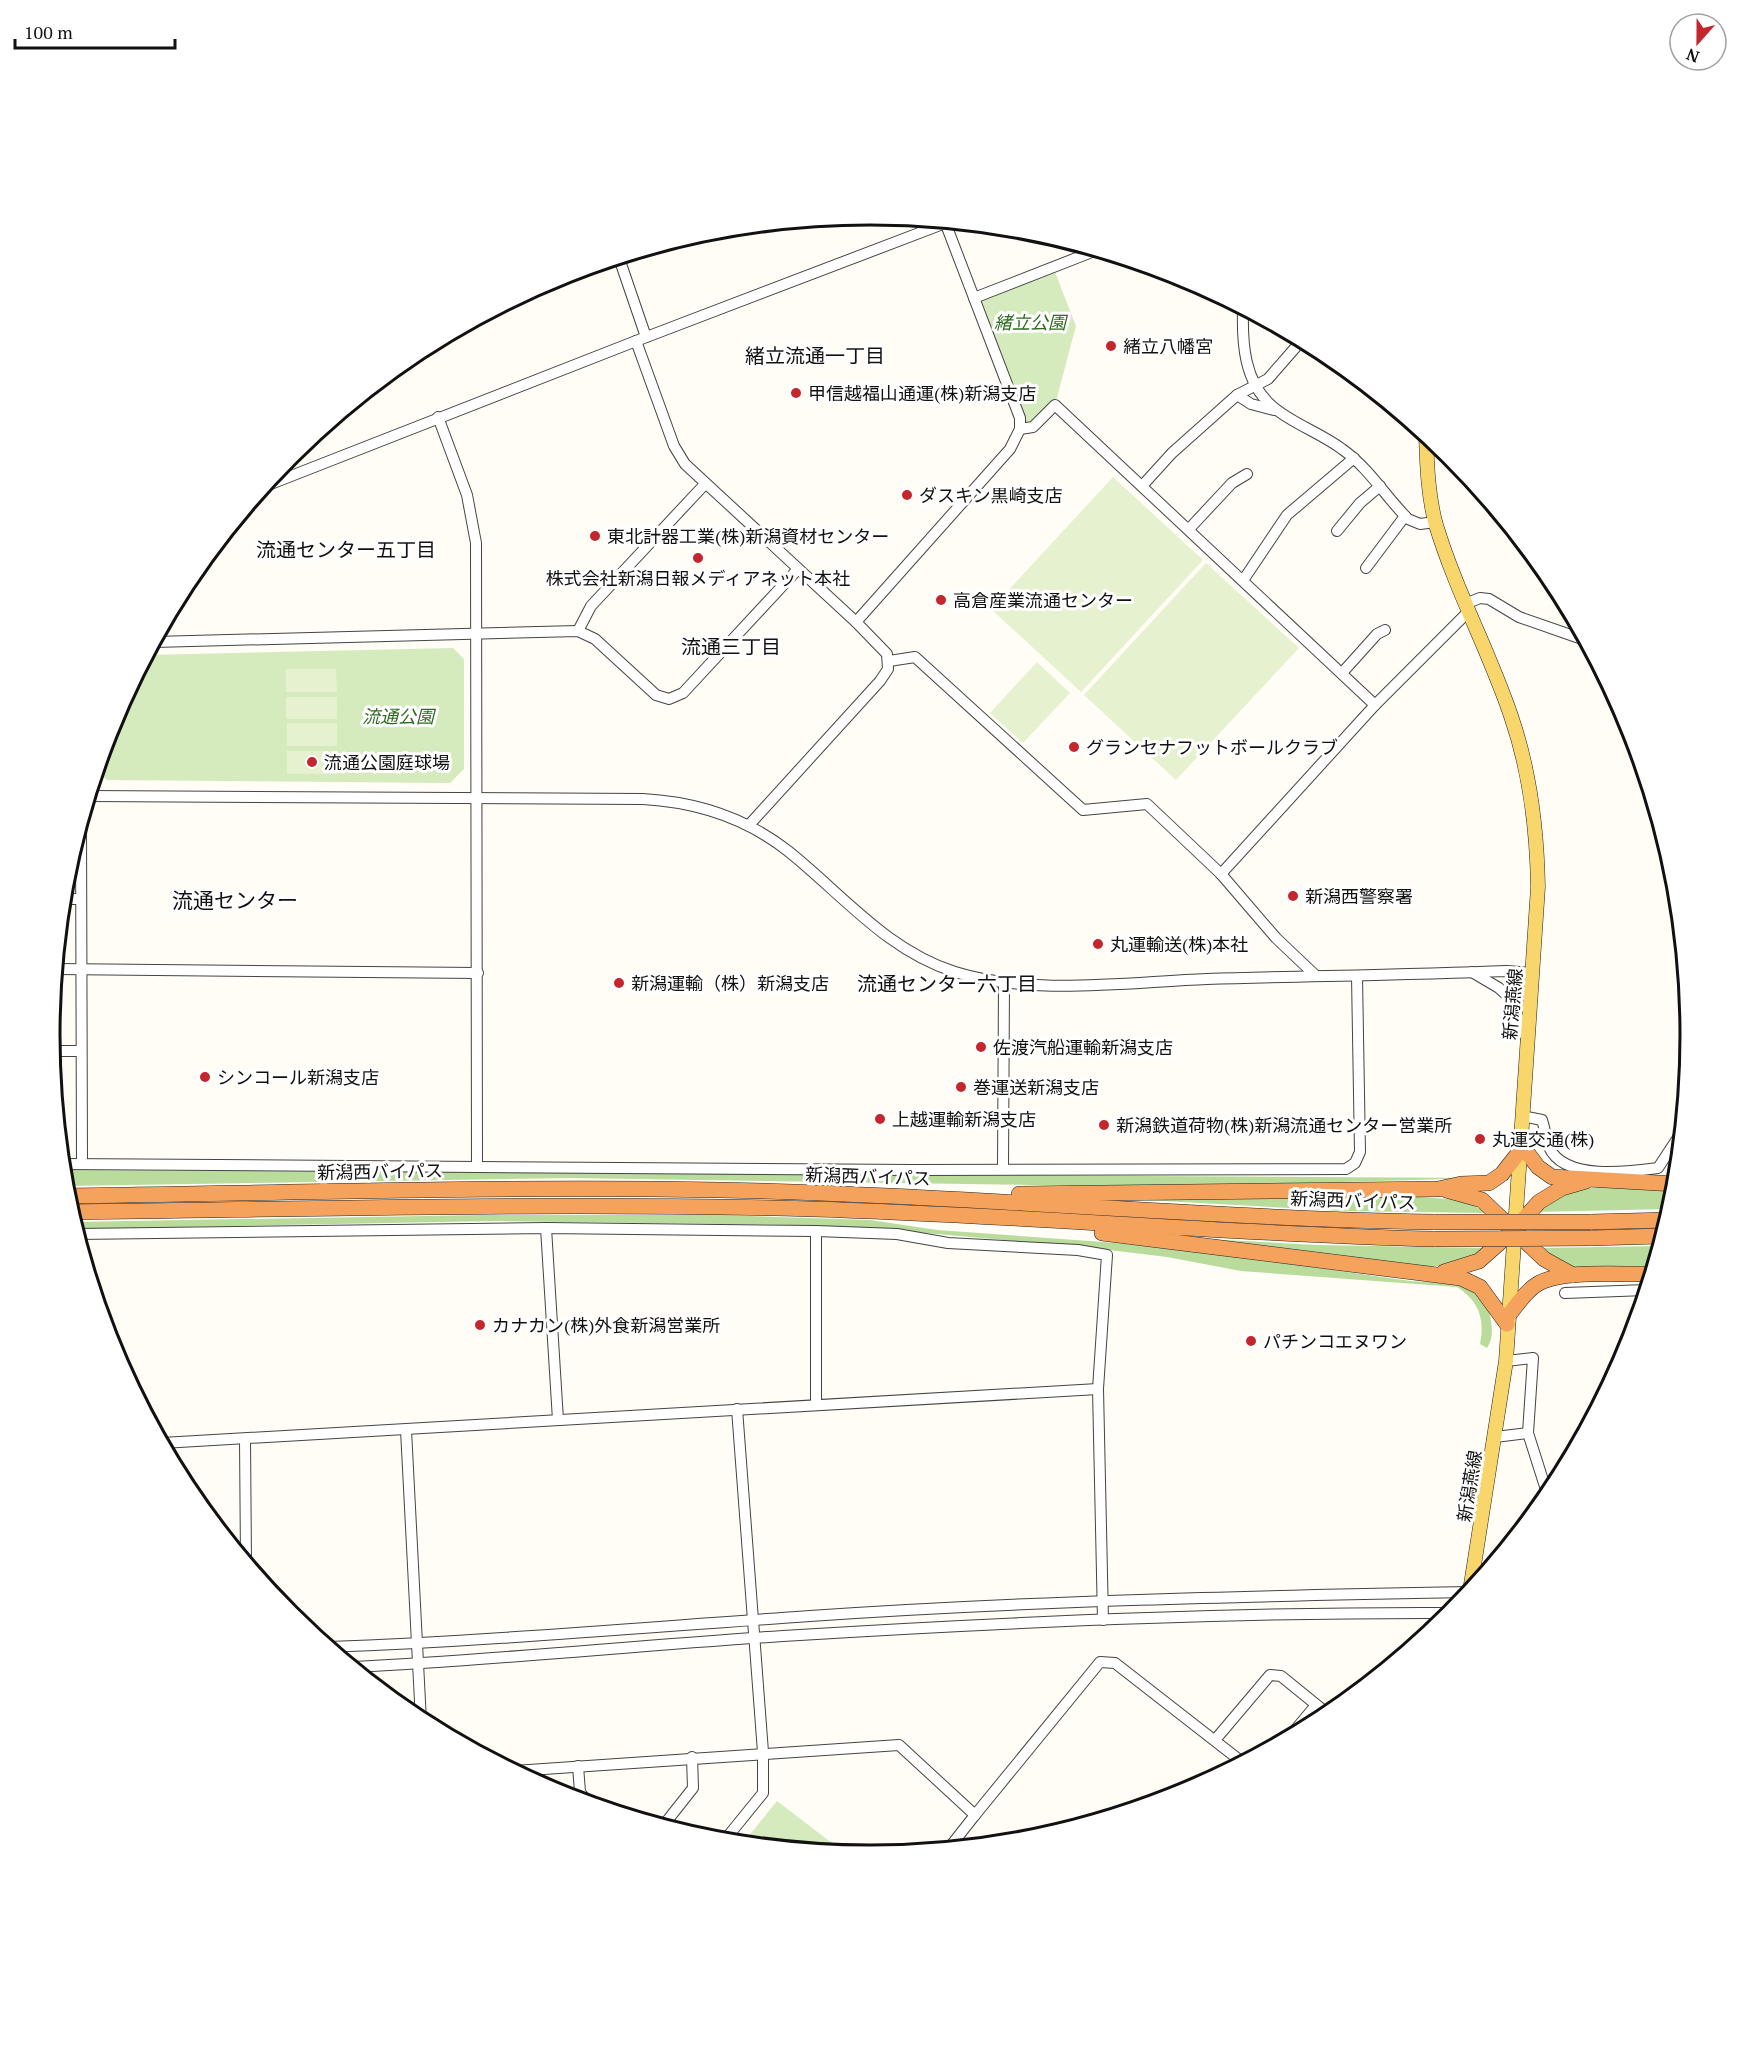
<svg xmlns="http://www.w3.org/2000/svg" width="1740" height="2070" viewBox="0 0 1740 2070" font-family="'PT Serif','Noto Sans JP',serif">
  <style>
    .green { fill: #d5ebbd }
    .forest { fill: #b9dc9c }
    .pitch { fill: #e6f2cf }
    .lines { fill: none; stroke-linecap: round; stroke-linejoin: round }
    .minor-casing { stroke: #444; stroke-width: 12 }
    .major-casing { stroke: #222; stroke-width: 15 }
    .highway-casing { stroke: #222; stroke-width: 16 }
    .minor { stroke: #fff; stroke-width: 10 }
    .major { stroke: #f9d66b; stroke-width: 14 }
    .highway { stroke: #f5a25d; stroke-width: 15 }
    .highway-bridge-casing { stroke: #222; stroke-width: 16; stroke-linecap: butt }
    .highway-bridge { stroke: #f5a25d; stroke-width: 15 }
    .poi-dot { fill: #c4262e; stroke: #fff; stroke-width: 2 }
    .labels { text-anchor: middle; dominant-baseline: central; stroke-width: 6; stroke-linejoin: round; paint-order: stroke }
    .park-label { font-size: 18px; font-style: italic; fill: #2f6b1f; stroke: #fff }
    .poi-label { font-size: 18px; fill: #111; stroke: #fff; text-anchor: start }
    .street-label { font-size: 18px; fill: #111; stroke: #fff }
    .neighbourhood-label { font-size: 20px; fill: #111; stroke: #fff }
    .quarter-label { font-size: 21px; fill: #111; stroke: #fff }
    .rim { fill: none; stroke: #111; stroke-width: 3 }
  </style>
  <rect width="100%" height="100%" fill="#fffdf5"/>
  <g class="green">
    <path d="M1053 267 1076 326 1055 405 1033 427 1020 429 975 297Z"/>
    <path d="M453 648 464 659V769L450 783 107 780 97 771 112 721 147 655Z"/>
    <path d="M777 1801 845 1853 743 1843Z"/>
  </g>
  <g class="forest">
    <path d="M63 1170 1484 1178 1162 1187 571 1178 64 1186Z"/>
    <path d="M1600 1187 1675 1190 1670 1209 1536 1212 1571 1190Z"/>
    <path d="M1392 1195 1462 1200 1488 1213 1342 1211 1146 1200Z"/>
    <path d="M482 1215H720L870 1220 937 1230 1117 1243 1250 1258 1410 1281 1460 1284 1486 1298C1489 1313 1497 1334 1487 1348L1480 1344C1485 1319 1479 1301 1457 1287L1241 1271 1167 1257 1093 1248 891 1230 794 1225 496 1221 76 1229 73 1222Z"/>
    <path d="M1207 1239 1316 1245 1491 1248 1458 1266H1415Z"/>
    <path d="M1659 1246 1652 1269 1573 1268 1539 1248Z"/>
  </g>
  <g class="pitch">
    <path d="M1113 477 1203 560 1081 692 991 609Z"/>
    <path d="M1206 563 1299 648 1176 780 1084 695Z"/>
    <path d="M1037 662 1070 693 1023 743 990 713Z"/>
    <path d="M286 669H336L337 692H286Z"/>
    <rect x="286" y="697" width="51" height="22"/>
    <rect x="287" y="723" width="50" height="23"/>
    <rect x="287" y="751" width="50" height="23"/>
  </g>
  <g class="lines">
    <g class="minor-casing">
      <g id="minor">
        <path d="M619 258 646 337"/>
        <path d="M974 298 1097 250"/>
        <path d="M1243 309C1242 343 1244 382 1272 406 1291 423 1321 433 1342 449 1369 468 1385 496 1408 519L1420 524 1435 522"/>
        <path d="M636 341 674 446 685 464 856 622 887 654 888 669 880 681 749 825"/>
        <path d="M1237 395 1268 379 1302 340"/>
        <path d="M438 417 467 495 476 543 477 1167"/>
        <path d="M1020 429 1033 427 1055 405 1375 705"/>
        <path d="M1142 486 1172 453 1237 395 1251 404 1274 410"/>
        <path d="M263 487 636 341 948 222"/>
        <path d="M1189 529 1232 483 1247 474"/>
        <path d="M1337 531 1360 503 1380 486"/>
        <path d="M1366 568 1405 516"/>
        <path d="M1244 579 1287 515 1354 458"/>
        <path d="M1465 604 1480 598 1489 599 1519 617 1585 640"/>
        <path d="M856 622 1010 449 1020 429V418L945 222"/>
        <path d="M578 631 591 606 705 484"/>
        <path d="M154 642 578 631 595 639 656 695 669 699 683 693 798 569"/>
        <path d="M889 661 915 657 1083 810 1147 804 1221 874 1276 938 1315 975"/>
        <path d="M1342 673 1377 634 1385 630"/>
        <path d="M89 796 643 799C696 802 745 817 788 851 842 894 886 950 955 972 1032 996 1127 982 1207 979 1307 976 1407 975 1507 971L1533 973"/>
        <path d="M81 824 82 1164"/>
        <path d="M1221 874 1375 705 1468 612"/>
        <path d="M63 899H80"/>
        <path d="M56 969 478 973"/>
        <path d="M1472 972 1499 988 1511 999 1526 1038"/>
        <path d="M51 1051H80"/>
        <path d="M1522 1116 1542 1120C1545 1129 1546 1139 1549 1147 1564 1181 1629 1172 1658 1168L1681 1133"/>
        <path d="M62 1164 912 1170 1346 1169 1355 1163 1360 1152 1357 976"/>
        <path d="M1003 1168 1004 983"/>
        <path d="M546 1228 558 1420"/>
        <path d="M816 1231V1404"/>
        <path d="M77 1234 546 1228 816 1231 897 1234 948 1243 1078 1250 1107 1255 1098 1389 1103 1620"/>
        <path d="M1565 1293 1646 1290"/>
        <path d="M105 1327 113 1352"/>
        <path d="M1506 1361 1533 1358 1528 1433 1548 1496"/>
        <path d="M406 1430 421 1721"/>
        <path d="M1495 1437 1528 1433"/>
        <path d="M245 1440 246 1561"/>
        <path d="M162 1443 1098 1389"/>
        <path d="M329 1647C489 1641 649 1627 810 1616 1029 1601 1250 1596 1469 1592"/>
        <path d="M353 1667C497 1660 640 1645 783 1636 1006 1622 1229 1612 1452 1613"/>
        <path d="M1290 1736 1316 1705"/>
        <path d="M1215 1740 1270 1675 1281 1676 1329 1715"/>
        <path d="M578 1766 580 1792 588 1803"/>
        <path d="M514 1771 899 1745 975 1815 1100 1662 1115 1663 1242 1762"/>
        <path d="M663 1826 693 1788 692 1757"/>
        <path d="M724 1841 763 1793V1752L737 1409"/>
        <path d="M949 1848 975 1815"/>
      </g>
    </g>
    <g class="major-casing">
      <path id="major" d="M1426 435C1427 465 1428 496 1436 525 1456 591 1489 651 1511 716 1530 771 1537 829 1538 887L1506 1361 1470 1591"/>
    </g>
    <g class="highway-casing">
      <g id="highway">
        <path d="M1520 1143 1538 1167 1552 1177 1676 1184"/>
        <path d="M1446 1190 1482 1200 1544 1259 1573 1275"/>
        <path d="M1019 1194 1438 1189 1461 1184 1489 1183 1502 1174 1520 1151"/>
        <path d="M66 1196C284 1193 502 1186 720 1190 959 1195 1197 1218 1435 1222"/>
        <path d="M70 1212C318 1209 565 1202 812 1209 1020 1215 1227 1234 1435 1239"/>
        <path d="M1590 1222 1667 1220"/>
        <path d="M1102 1233 1461 1278 1480 1287 1507 1324"/>
        <path d="M1591 1238 1662 1236"/>
        <path d="M1444 1272 1479 1261 1515 1229 1539 1202 1562 1188 1586 1181"/>
        <path d="M1508 1316C1517 1305 1525 1292 1536 1285 1558 1269 1622 1275 1651 1274"/>
      </g>
    </g>
    <use href="#minor" class="minor"/>
    <use href="#major" class="major"/>
    <use href="#highway" class="highway"/>
    <g class="highway-bridge-casing">
      <g id="highway-bridge">
        <path d="M1435 1222H1590"/>
        <path d="M1435 1239 1591 1238"/>
      </g>
    </g>
    <use href="#highway-bridge" class="highway-bridge"/>
  </g>
  <g class="poi-dot">
    <circle cx="1111" cy="346" r="6"/>
    <circle cx="796" cy="393" r="6"/>
    <circle cx="907" cy="495" r="6"/>
    <circle cx="595" cy="536" r="6"/>
    <circle cx="698" cy="558" r="6"/>
    <circle cx="941" cy="600" r="6"/>
    <circle cx="1074" cy="747" r="6"/>
    <circle cx="312" cy="762" r="6"/>
    <circle cx="1293" cy="896" r="6"/>
    <circle cx="1098" cy="944" r="6"/>
    <circle cx="619" cy="983" r="6"/>
    <circle cx="981" cy="1047" r="6"/>
    <circle cx="205" cy="1077" r="6"/>
    <circle cx="961" cy="1087" r="6"/>
    <circle cx="880" cy="1119" r="6"/>
    <circle cx="1104" cy="1125" r="6"/>
    <circle cx="1480" cy="1139" r="6"/>
    <circle cx="480" cy="1325" r="6"/>
    <circle cx="1251" cy="1341" r="6"/>
  </g>
  <g class="labels">
    <g class="park-label">
      <text x="1030" y="322">緒立公園</text>
      <text x="398" y="716">流通公園</text>
    </g>
    <g class="poi-label">
      <text x="1123" y="346">緒立八幡宮</text>
      <text x="808" y="393">甲信越福山通運(株)新潟支店</text>
      <text x="919" y="495">ダスキン黒崎支店</text>
      <text x="607" y="536">東北計器工業(株)新潟資材センター</text>
      <text x="698" y="578" text-anchor="middle">株式会社新潟日報メディアネット本社</text>
      <text x="953" y="600">高倉産業流通センター</text>
      <text x="1086" y="747">グランセナフットボールクラブ</text>
      <text x="324" y="762">流通公園庭球場</text>
      <text x="1305" y="896">新潟西警察署</text>
      <text x="1110" y="944">丸運輸送(株)本社</text>
      <text x="631" y="983">新潟運輸（株）新潟支店</text>
      <text x="993" y="1047">佐渡汽船運輸新潟支店</text>
      <text x="217" y="1077">シンコール新潟支店</text>
      <text x="973" y="1087">巻運送新潟支店</text>
      <text x="892" y="1119">上越運輸新潟支店</text>
      <text x="1116" y="1125">新潟鉄道荷物(株)新潟流通センター営業所</text>
      <text x="1492" y="1139">丸運交通(株)</text>
      <text x="492" y="1325">カナカン(株)外食新潟営業所</text>
      <text x="1263" y="1341">パチンコエヌワン</text>
    </g>
    <g class="street-label">
      <text transform="translate(1512 1004) rotate(-85)">新潟燕線</text>
      <text transform="translate(380 1171) rotate(-1)">新潟西バイパス</text>
      <text transform="translate(868 1176) rotate(2)">新潟西バイパス</text>
      <text transform="translate(1353 1200) rotate(2)">新潟西バイパス</text>
      <text transform="translate(1469 1486) rotate(-81)">新潟燕線</text>
    </g>
    <g class="neighbourhood-label">
      <text x="815" y="355">緒立流通一丁目</text>
      <text x="346" y="549">流通センター五丁目</text>
      <text x="731" y="646">流通三丁目</text>
      <text x="947" y="983">流通センター六丁目</text>
    </g>
    <g class="quarter-label">
      <text x="235" y="900">流通センター</text>
    </g>
  </g>
  <path d="M0 0H1740V2070H0ZM60 1035a810 810 0 1 1 1620 0a810 810 0 1 1-1620 0Z" fill="#fff" fill-rule="evenodd"/>
  <path class="rim" d="M60 1035a810 810 0 1 1 1620 0a810 810 0 1 1-1620 0Z"/>
  <g transform="translate(1698 42) rotate(201)"><circle r="28" fill="#ffffff" stroke="#a0a0a0" stroke-width="1.5"/>
  <path d="M0-4.5L10 22L0 15L-10 22Z" fill="#c4262e"/>
  <text y="-9" font-size="16" font-weight="bold" text-anchor="middle" fill="#111111">N</text>
  </g>
  <path d="M15 39v9h160v-9" fill="none" stroke="#111111" stroke-width="3"/>
  <text x="24" y="39" font-size="18" fill="#111111" stroke="#ffffff" stroke-width="4.5" paint-order="stroke">100 m</text>
</svg>
